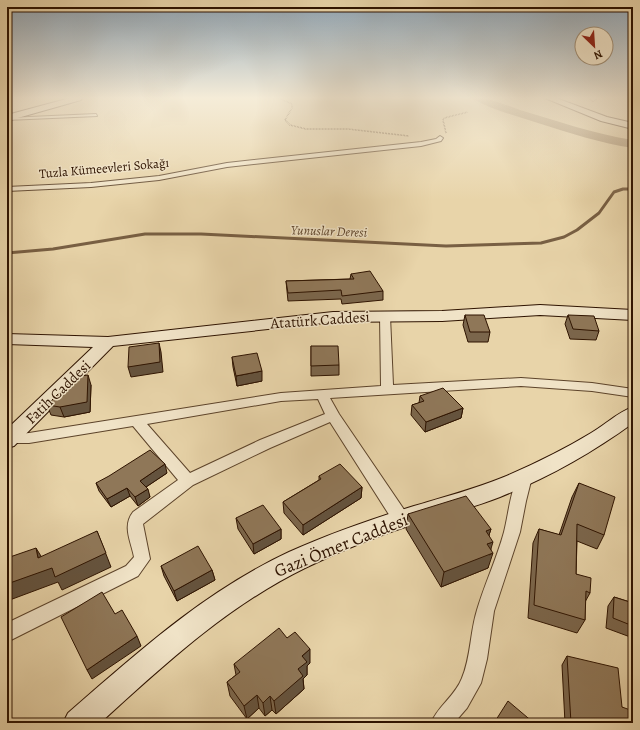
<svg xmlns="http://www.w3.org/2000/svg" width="640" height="730" viewBox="0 0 640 730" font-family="Alegreya,serif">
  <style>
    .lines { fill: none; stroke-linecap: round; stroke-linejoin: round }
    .stream { stroke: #785f43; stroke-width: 3 }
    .river { fill: #a99270; fill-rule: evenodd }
    .lane-casing { stroke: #5c432a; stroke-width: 2 }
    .street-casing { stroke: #5c432a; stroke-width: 2 }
    .secondary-casing { stroke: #2e1300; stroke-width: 2 }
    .path { stroke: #2e1300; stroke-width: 1.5; stroke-dasharray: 0.5 1; stroke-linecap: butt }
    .lane { fill: #f0e3c7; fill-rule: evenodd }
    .street { fill: #f0e3c7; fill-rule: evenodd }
    .secondary { fill: #f0e3c7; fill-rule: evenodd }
    .wall { fill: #7b664c; stroke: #2e1300 }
    .shaded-wall { fill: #64533e; stroke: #2e1300 }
    .building { fill: #8f7758; stroke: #2e1300 }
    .labels { text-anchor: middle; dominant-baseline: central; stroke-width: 3; stroke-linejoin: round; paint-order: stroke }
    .far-street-label { font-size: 13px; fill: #2e1300; stroke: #f0e3c7 }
    .far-water-label { font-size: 13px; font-style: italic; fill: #5f462d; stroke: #f0e3c7 }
    .street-label { font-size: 15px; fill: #2e1300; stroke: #f0e3c7 }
    .near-street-label { font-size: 18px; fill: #2e1300; stroke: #f0e3c7 }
  </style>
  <rect width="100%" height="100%" fill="#e8d4a9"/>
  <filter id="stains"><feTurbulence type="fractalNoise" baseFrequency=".005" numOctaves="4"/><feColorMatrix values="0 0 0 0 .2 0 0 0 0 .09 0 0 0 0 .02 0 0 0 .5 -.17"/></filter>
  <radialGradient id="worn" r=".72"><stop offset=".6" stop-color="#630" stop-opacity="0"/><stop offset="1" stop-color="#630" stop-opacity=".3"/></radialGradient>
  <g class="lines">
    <path class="stream" d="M7 253 53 249 145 234H201L446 246 541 243 564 237 577 230 599 213 614 192 623 189H633"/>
    <path class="river" d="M473 98C490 97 505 105 520 110 558 121 594 134 633 140V148C600 143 570 133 538 123 517 116 495 111 475 100Z"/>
    <g class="lane-casing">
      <path id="lane" d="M96 114 97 116 7 120V118Z"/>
    </g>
    <g class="street-casing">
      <g id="street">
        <path d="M589 98H595L596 99 593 101Z"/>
        <path d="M440 136 443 138 441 141 421 146 227 167 159 180 91 187 7 191V187L91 183 159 176 227 163 421 142 436 139Z"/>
        <path d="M385 313 390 316 393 385 521 378 592 383 633 389V397L592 391 521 386 330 398 339 414 407 514 409 519 407 524 401 526 395 524 330 422 270 448 193 485 143 524 150 559 138 576 7 642V623L126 566 134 557C131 541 122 526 133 512L178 480 133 426 29 443H7V435L29 433 281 393 381 386 380 316ZM318 399 325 414 260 440 190 473 147 424 281 401Z"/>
        <path d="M525 471 530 473 532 477 526 501 520 532 494 611 487 659 481 683 467 708 454 723H431C438 706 455 696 462 678 471 657 470 632 477 610 485 583 497 558 504 532 509 512 510 491 520 473Z"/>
      </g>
    </g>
    <g class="secondary-casing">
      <g id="secondary">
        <path d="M70 98H82L81 100 7 121V115Z"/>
        <path d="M545 98H556L607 117 633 123V129L601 121Z"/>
        <path d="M540 305 633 310V320L540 315 442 321 333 322 113 346 14 446 7 448V429L93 347 7 344V334L108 337 333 312 442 311Z"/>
        <path d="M633 407V423C592 453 547 478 500 497 472 508 443 515 414 524 377 536 340 551 305 568 227 606 164 665 100 723H63L68 713C137 653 205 591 289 552 329 534 372 519 414 506 444 497 475 489 504 477 534 464 563 450 591 433 605 425 618 412 633 407Z"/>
      </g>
    </g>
    <g class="path">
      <path d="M279 98 292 104V108L285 120 290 125 306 129H348L409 136"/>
      <path d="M446 133 443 120 444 118 468 112"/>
    </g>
    <use href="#lane" class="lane"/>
    <use href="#street" class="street"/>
    <use href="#secondary" class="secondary"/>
  </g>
  <g class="wall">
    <path d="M351 274 383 291V300L342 304 341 299 288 301 286 281 350 279Z"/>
    <path d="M465 315 490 332 488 342H468L463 325Z"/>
    <path d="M568 315 599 331 596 340 570 339 565 324Z"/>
    <path d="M311 346 339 365V375L311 376Z"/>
    <path d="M232 357 262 381 237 386 233 367Z"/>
    <path d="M91 385 90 412 64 417 51 415 47 405Z"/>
    <path d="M420 396 463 408 461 418 425 432 411 415 412 405 419 403Z"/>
    <path d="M167 473 146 487 150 497 138 506 130 496 111 507 99 491 96 483Z"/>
    <path d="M319 476 362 487 361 498 303 535 284 513 283 502 319 480Z"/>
    <path d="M579 483 604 535 597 549 577 541 576 574 590 593 585 602V620L577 633 528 618 533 543 539 529 559 535 572 497Z"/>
    <path d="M408 514 491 529 489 535 491 550 488 568 441 587 406 529Z"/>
    <path d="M236 518 281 529V539L254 554 238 529Z"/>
    <path d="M161 566 212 570 215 580 177 601 164 576Z"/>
    <path d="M614 597 633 603V638L606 628 608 606Z"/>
    <path d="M287 638 310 663 307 666V675L303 679 304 689 276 714 272 710 265 716 259 708 247 719 230 696 227 682 236 675 234 664Z"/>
    <path d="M567 656 622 707 633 723H565L562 665Z"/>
  </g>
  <g class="shaded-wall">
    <path d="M159 343 161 352 163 372 131 377 128 367Z"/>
    <path d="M262 371V381L237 386 236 376Z"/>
    <path d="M88 375 91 385 90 412 64 417 60 407Z"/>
    <path d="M463 408 461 418 425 432 426 422Z"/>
    <path d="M165 464 167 473 143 489 140 481Z"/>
    <path d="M362 487 361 498 303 535V525Z"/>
    <path d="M127 488 130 496 111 507 107 499Z"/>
    <path d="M148 489 150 497 138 506 135 497Z"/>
    <path d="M281 529V539L254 554 253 544Z"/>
    <path d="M491 529 486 544V531Z"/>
    <path d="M97 531 111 567 62 590 58 582 7 601V584L38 558 36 548 44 561 52 568Z"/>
    <path d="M493 542 489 555 493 553 488 568 441 587 444 572 487 544Z"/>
    <path d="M212 570 215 580 177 601 174 591Z"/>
    <path d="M137 636 141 646 92 679 87 670Z"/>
    <path d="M310 649V663L307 666V675L303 679 304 689 276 714 274 701 298 669 302 656Z"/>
    <path d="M257 695 259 708 247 719 244 706Z"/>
    <path d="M270 696 272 710 265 716 263 703Z"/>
  </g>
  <g class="building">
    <path d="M370 271 383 291 342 296 341 290 288 293 286 281 354 279 351 274Z"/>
    <path d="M465 315H484L490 332H470Z"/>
    <path d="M568 315 594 316 599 331 573 329Z"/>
    <path d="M159 343 160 362 128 367 129 347Z"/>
    <path d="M311 346H338L339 365 311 366Z"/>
    <path d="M257 353 262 371 236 376 232 357Z"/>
    <path d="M88 375 87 402 60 407 47 405 75 377Z"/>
    <path d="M443 388 463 408 426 422 412 405 424 401 420 396Z"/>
    <path d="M150 450 165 464 140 481 148 489 135 497 127 488 107 499 96 483 109 476Z"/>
    <path d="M340 464 362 487 303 525 283 502 321 479 319 476Z"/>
    <path d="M579 483 615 497 604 535 577 524 576 574 591 578 590 593 586 591 585 620 534 605 539 529 561 535Z"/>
    <path d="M466 496 491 529 486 531 493 542 487 544 493 553 444 572 408 514Z"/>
    <path d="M263 505 281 529 253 544 236 518Z"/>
    <path d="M97 531 106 553 55 577 52 568 7 584V558L36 548 38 558Z"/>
    <path d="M198 546 212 570 174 591 161 566Z"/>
    <path d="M102 592 115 614 122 610 137 636 87 670 61 617Z"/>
    <path d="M614 597 633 603V626L613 618Z"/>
    <path d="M279 628 287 638 295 632 310 649 302 656 307 662 298 669 303 676 274 701 270 696 263 703 257 695 244 706 227 682 240 672 234 664Z"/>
    <path d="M567 656 618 668 622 707 633 711V723H571Z"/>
    <path d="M508 701 534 723H494Z"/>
  </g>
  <linearGradient id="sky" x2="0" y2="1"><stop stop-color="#8fa6b8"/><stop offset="0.49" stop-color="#f5ecd8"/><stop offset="1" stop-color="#f5ecd8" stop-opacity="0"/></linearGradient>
  <rect width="640" height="200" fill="url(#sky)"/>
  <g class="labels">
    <g class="far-street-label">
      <text transform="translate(104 168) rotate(-5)">Tuzla Kümeevleri Sokağı</text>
    </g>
    <g class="far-water-label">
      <text transform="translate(329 231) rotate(2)">Yunuslar Deresi</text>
    </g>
    <g class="street-label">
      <text transform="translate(320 320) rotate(-4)">Atatürk Caddesi</text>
      <text transform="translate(58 392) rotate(-44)">Fatih Caddesi</text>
    </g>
    <g class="near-street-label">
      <text transform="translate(341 545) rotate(-22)">Gazi Ömer Caddesi</text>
    </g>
  </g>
  <rect width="640" height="730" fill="none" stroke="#e8d4a9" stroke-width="24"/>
  <rect x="8" y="8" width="624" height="714" fill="none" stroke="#2e1300" stroke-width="2"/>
  <rect x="12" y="12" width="616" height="706" fill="none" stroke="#2e1300"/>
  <g transform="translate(594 46) rotate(155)"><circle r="19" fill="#f0e3c7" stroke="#a29077"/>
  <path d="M0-3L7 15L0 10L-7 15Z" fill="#8f2418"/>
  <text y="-6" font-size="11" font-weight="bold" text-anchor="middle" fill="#2e1300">N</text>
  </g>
  <rect width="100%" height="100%" filter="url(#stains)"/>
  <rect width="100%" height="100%" fill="url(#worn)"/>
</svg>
